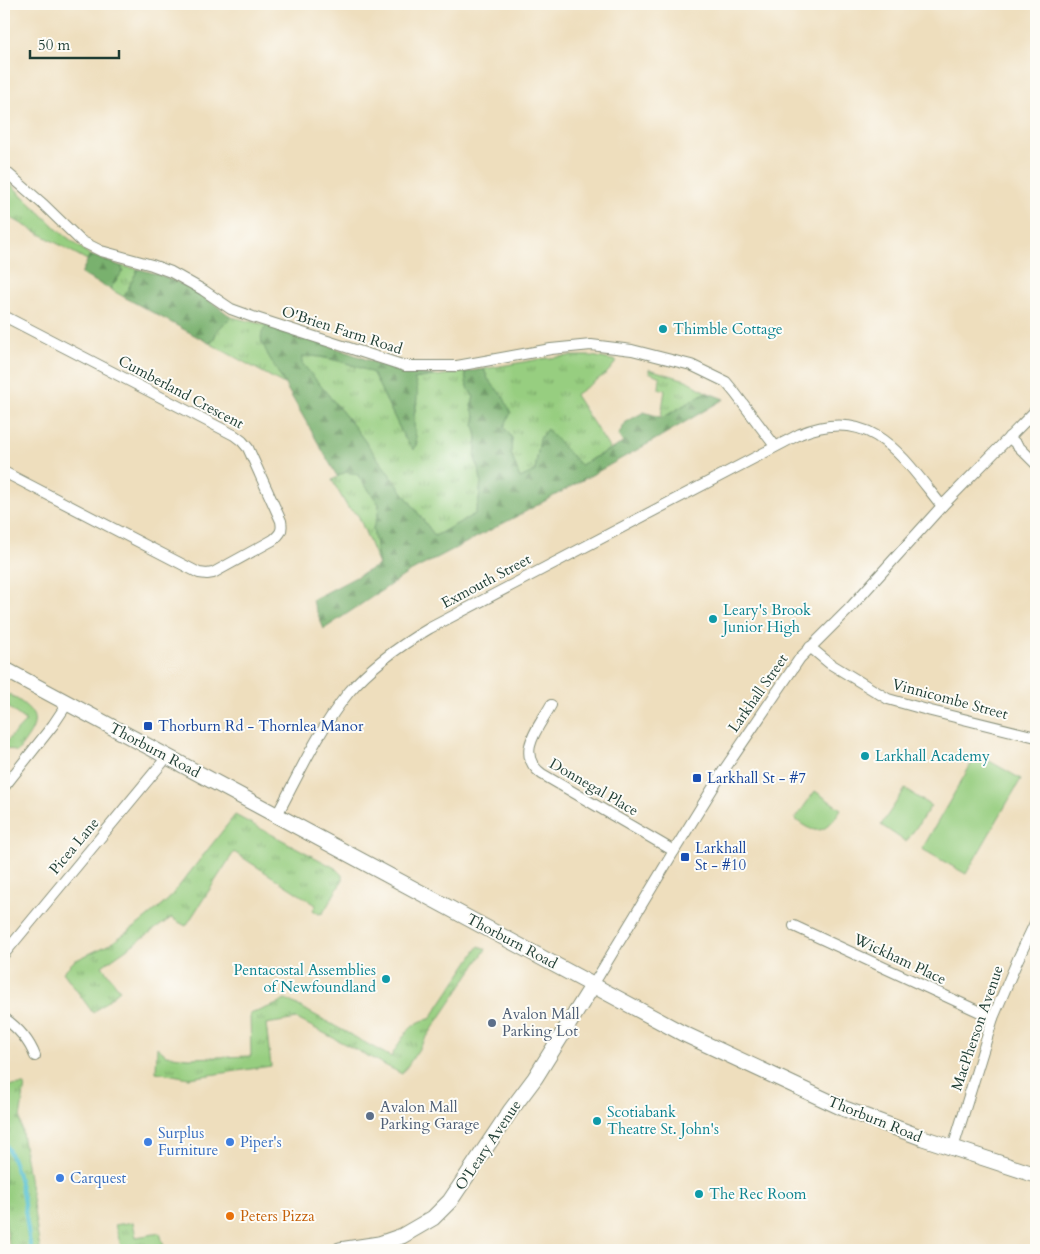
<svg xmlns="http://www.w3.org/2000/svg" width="1040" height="1254" viewBox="0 0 1040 1254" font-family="Cardo,serif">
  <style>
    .grass { fill: url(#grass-tufts); stroke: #5b865a }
    .forest { fill: url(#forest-firs); stroke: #4c7751 }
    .pitch { fill: #97ce80; stroke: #5b865a }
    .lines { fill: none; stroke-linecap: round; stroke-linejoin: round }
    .stream { stroke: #57c1d2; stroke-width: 4 }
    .street-casing { stroke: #868e78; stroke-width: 12 }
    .secondary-casing { stroke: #868e78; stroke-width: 17 }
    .street { stroke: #fff; stroke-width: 10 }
    .secondary { stroke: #fff; stroke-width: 15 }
    .culture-dot { fill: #0f9aa8; stroke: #fdfcf7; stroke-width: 2 }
    .transit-dot { fill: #1a4fb4; stroke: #fdfcf7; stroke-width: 2 }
    .service-dot { fill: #5c6f8a; stroke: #fdfcf7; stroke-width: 2 }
    .shop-dot { fill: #3f7fe0; stroke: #fdfcf7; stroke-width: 2 }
    .food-dot { fill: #e8710a; stroke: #fdfcf7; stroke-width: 2 }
    .labels { text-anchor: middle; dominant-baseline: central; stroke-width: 4; stroke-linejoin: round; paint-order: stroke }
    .culture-label { font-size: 15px; fill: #0d838f; stroke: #fdfcf7; text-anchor: start }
    .street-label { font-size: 15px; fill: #1f3d34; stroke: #fdfcf7 }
    .transit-label { font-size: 15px; fill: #164399; stroke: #fdfcf7; text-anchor: start }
    .service-label { font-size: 15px; fill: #4e5e75; stroke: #fdfcf7; text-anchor: start }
    .shop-label { font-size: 15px; fill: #366cbe; stroke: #fdfcf7; text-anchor: start }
    .food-label { font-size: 15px; fill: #c56008; stroke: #fdfcf7; text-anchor: start }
  </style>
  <defs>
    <pattern id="grass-tufts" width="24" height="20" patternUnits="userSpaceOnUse" patternTransform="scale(1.25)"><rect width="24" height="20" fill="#97ce80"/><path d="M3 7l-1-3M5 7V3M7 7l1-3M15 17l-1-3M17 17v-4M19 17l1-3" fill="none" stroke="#7ba86a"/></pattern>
    <pattern id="forest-firs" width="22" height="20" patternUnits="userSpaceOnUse" patternTransform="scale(1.25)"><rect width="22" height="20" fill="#79b16e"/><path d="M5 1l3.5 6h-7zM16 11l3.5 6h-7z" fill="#63915b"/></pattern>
  </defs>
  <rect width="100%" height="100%" fill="#fdfcf7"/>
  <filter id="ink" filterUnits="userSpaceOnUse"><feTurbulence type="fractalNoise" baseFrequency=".02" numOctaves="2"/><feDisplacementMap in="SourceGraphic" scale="10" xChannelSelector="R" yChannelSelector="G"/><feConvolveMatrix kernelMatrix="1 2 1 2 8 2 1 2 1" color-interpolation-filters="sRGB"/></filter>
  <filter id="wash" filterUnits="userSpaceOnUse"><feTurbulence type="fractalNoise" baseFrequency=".0096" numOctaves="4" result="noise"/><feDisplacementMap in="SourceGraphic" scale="20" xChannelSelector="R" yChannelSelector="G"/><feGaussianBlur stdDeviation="1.12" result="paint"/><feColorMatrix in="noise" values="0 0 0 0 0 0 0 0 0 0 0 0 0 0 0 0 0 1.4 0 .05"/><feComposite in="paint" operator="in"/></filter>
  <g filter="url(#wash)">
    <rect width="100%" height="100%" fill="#eedebd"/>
    <g class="grass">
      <path d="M4 178 59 231 90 255 87 260 4 214Z"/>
      <path d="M121 266 138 269 124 297 110 289 123 271Z"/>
      <path d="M231 317 267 325 268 355 279 371 284 384 209 343 213 341 217 331Z"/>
      <path d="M302 355C327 357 350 363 373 373L404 437 414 449 417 443 413 421 417 402 414 379 465 372 467 387 474 397 471 406 476 419 474 424 477 437 475 459 479 468 481 481 479 500 475 514 435 536 353 425 302 363Z"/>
      <path d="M569 356H592L617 361 607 373 575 395 610 449 580 465 547 430 540 438 535 471 520 478 511 454 512 438 504 427V398L488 379 484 369 540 359Z"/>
      <path d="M649 369 686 380 706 392 662 418 661 416 665 390 659 389 660 377 649 372Z"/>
      <path d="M346 472 357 474 379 504 378 515 373 528 379 565 358 515 348 508 332 480Z"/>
      <path d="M9 694C43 715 40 722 17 752L4 747V744L26 721 4 704Z"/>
      <path d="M235 815 335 868 342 875V881L323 913 319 914 313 910 316 905 234 852 186 926 171 918 102 966 120 990 93 1013 63 972 74 961 110 944 140 923 168 900Z"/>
      <path d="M479 946 486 949 402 1074 297 1019 266 1024 271 1066 189 1078 156 1072 157 1047 166 1055 188 1058 251 1056 250 1014 280 1003 286 999 391 1057C401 1040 410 1021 430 1019Z"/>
      <path d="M25 1085 20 1119 40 1250H10L4 1212V1086Z"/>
      <path d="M133 1222 136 1237 160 1233 165 1250H122L115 1225Z"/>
    </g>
    <g class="forest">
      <path d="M90 255 121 266 123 271 110 289 81 274Z"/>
      <path d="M138 269C172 276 205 295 231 317L217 331 213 341 209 343 124 297Z"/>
      <path d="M267 325 331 346 384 366 408 373 434 375 414 379C422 394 413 407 414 422 414 434 419 439 414 450L404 437 373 373C351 364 327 355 302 356V363L353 425 435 536 475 514 479 500 481 481 479 468 475 459 477 437 474 424 476 419 471 406 474 397 467 387 465 372 484 369 488 379 504 398 511 413 504 427 512 438 511 454 520 478 535 471 540 438 547 429 580 465 623 443 618 435 626 422 644 412 663 418 706 392 724 399 653 441 523 513 408 573 324 629 312 600 379 565 373 528 378 515 379 504 357 474 346 472 337 476 268 355C262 342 257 337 267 325Z"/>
    </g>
    <g class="pitch">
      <path d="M977 754 1021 779 966 874 922 849Z"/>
      <path d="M905 789 931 806 906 842 881 825Z"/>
      <path d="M815 791 841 809C826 833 817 837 795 819Z"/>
    </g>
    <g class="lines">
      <path class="stream" d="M4 1142C23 1172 25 1215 31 1250"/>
    </g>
  </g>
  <g filter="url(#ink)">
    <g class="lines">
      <g class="street-casing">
        <g id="street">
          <path d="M4 170 44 205 81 241 101 251 152 265 171 272 203 290 231 309 253 317 405 366H457L551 349 591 345 632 350 691 365 726 382 735 393 775 446"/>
          <path d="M4 316 234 435 242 441 248 448 281 521C283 531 280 534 273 540L213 573 207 574 199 573 4 472"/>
          <path d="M1009 437 1036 464"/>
          <path d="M810 647 829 663 888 699 931 711 1036 737"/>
          <path d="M551 705C539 727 514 754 542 774L674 851"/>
          <path d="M4 787 53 725 67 704"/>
          <path d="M277 815C299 774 319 729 349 692 371 666 401 645 430 628L800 434C873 404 903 458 942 506"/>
          <path d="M794 926 993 1018"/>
          <path d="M4 954 167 757"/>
          <path d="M593 985 674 851 724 770 800 658 848 610 942 506 1036 410"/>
          <path d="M4 1018C18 1028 29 1040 35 1056"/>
          <path d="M953 1148 993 1018 1018 959 1036 921"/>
        </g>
      </g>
      <g class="secondary-casing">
        <g id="secondary">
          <path d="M4 669 682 1033 845 1109 923 1138 1036 1175"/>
          <path d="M340 1250 379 1244 402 1236 433 1218 450 1201 511 1110 535 1078 593 985"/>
        </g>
      </g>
      <use href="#street" class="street"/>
      <use href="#secondary" class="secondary"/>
    </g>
  </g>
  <g class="culture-dot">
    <circle cx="663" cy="329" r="5"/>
    <circle cx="713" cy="619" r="5"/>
    <circle cx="865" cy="756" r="5"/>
    <circle cx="386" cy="979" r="5"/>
    <circle cx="597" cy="1121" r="5"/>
    <circle cx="699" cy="1194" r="5"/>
  </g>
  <g class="transit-dot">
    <rect x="143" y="721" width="10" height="10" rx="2.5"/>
    <rect x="692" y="773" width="10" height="10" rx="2.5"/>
    <rect x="680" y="852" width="10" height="10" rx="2.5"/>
  </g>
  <g class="service-dot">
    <circle cx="492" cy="1023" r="5"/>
    <circle cx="370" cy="1116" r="5"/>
  </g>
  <g class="shop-dot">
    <circle cx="148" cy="1142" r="5"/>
    <circle cx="230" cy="1142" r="5"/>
    <circle cx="60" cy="1178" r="5"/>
  </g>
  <circle class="food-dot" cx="230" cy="1216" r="5"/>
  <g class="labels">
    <g class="culture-label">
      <text x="673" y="329">Thimble Cottage</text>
      <text x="723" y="610">Leary's Brook<tspan x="723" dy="17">Junior High</tspan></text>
      <text x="875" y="756">Larkhall Academy</text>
      <text x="376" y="970" text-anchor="end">Pentacostal Assemblies<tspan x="376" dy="17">of Newfoundland</tspan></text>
      <text x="607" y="1112">Scotiabank<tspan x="607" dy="17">Theatre St. John's</tspan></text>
      <text x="709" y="1194">The Rec Room</text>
    </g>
    <g class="street-label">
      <text transform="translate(342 330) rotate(18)">O'Brien Farm Road</text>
      <text transform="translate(181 392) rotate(28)">Cumberland Crescent</text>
      <text transform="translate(486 581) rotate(-28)">Exmouth Street</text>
      <text transform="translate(758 693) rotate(-55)">Larkhall Street</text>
      <text transform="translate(950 699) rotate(15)">Vinnicombe Street</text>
      <text transform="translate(155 750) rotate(28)">Thorburn Road</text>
      <text transform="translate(594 787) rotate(30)">Donnegal Place</text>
      <text transform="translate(74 846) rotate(-50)">Picea Lane</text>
      <text transform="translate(512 941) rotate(28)">Thorburn Road</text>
      <text transform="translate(900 959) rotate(25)">Wickham Place</text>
      <text transform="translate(977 1028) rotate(-71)">MacPherson Avenue</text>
      <text transform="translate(875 1119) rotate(22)">Thorburn Road</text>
      <text transform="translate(488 1145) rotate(-56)">O'Leary Avenue</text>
    </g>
    <g class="transit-label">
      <text x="158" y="726">Thorburn Rd - Thornlea Manor</text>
      <text x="707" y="778">Larkhall St - #7</text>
      <text x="695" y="848">Larkhall<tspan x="695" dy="17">St - #10</tspan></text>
    </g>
    <g class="service-label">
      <text x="502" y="1014">Avalon Mall<tspan x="502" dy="17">Parking Lot</tspan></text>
      <text x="380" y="1107">Avalon Mall<tspan x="380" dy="17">Parking Garage</tspan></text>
    </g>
    <g class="shop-label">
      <text x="158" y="1133">Surplus<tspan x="158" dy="17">Furniture</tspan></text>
      <text x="240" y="1142">Piper's</text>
      <text x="70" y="1178">Carquest</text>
    </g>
    <g class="food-label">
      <text x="240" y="1216">Peters Pizza</text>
    </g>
  </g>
  <rect width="1040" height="1254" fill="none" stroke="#fdfcf7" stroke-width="20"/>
  <path d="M30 50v8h89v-8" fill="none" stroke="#1f3d34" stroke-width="2.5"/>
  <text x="38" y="50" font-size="15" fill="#1f3d34" stroke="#fdfcf7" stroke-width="4" paint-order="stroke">50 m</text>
</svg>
